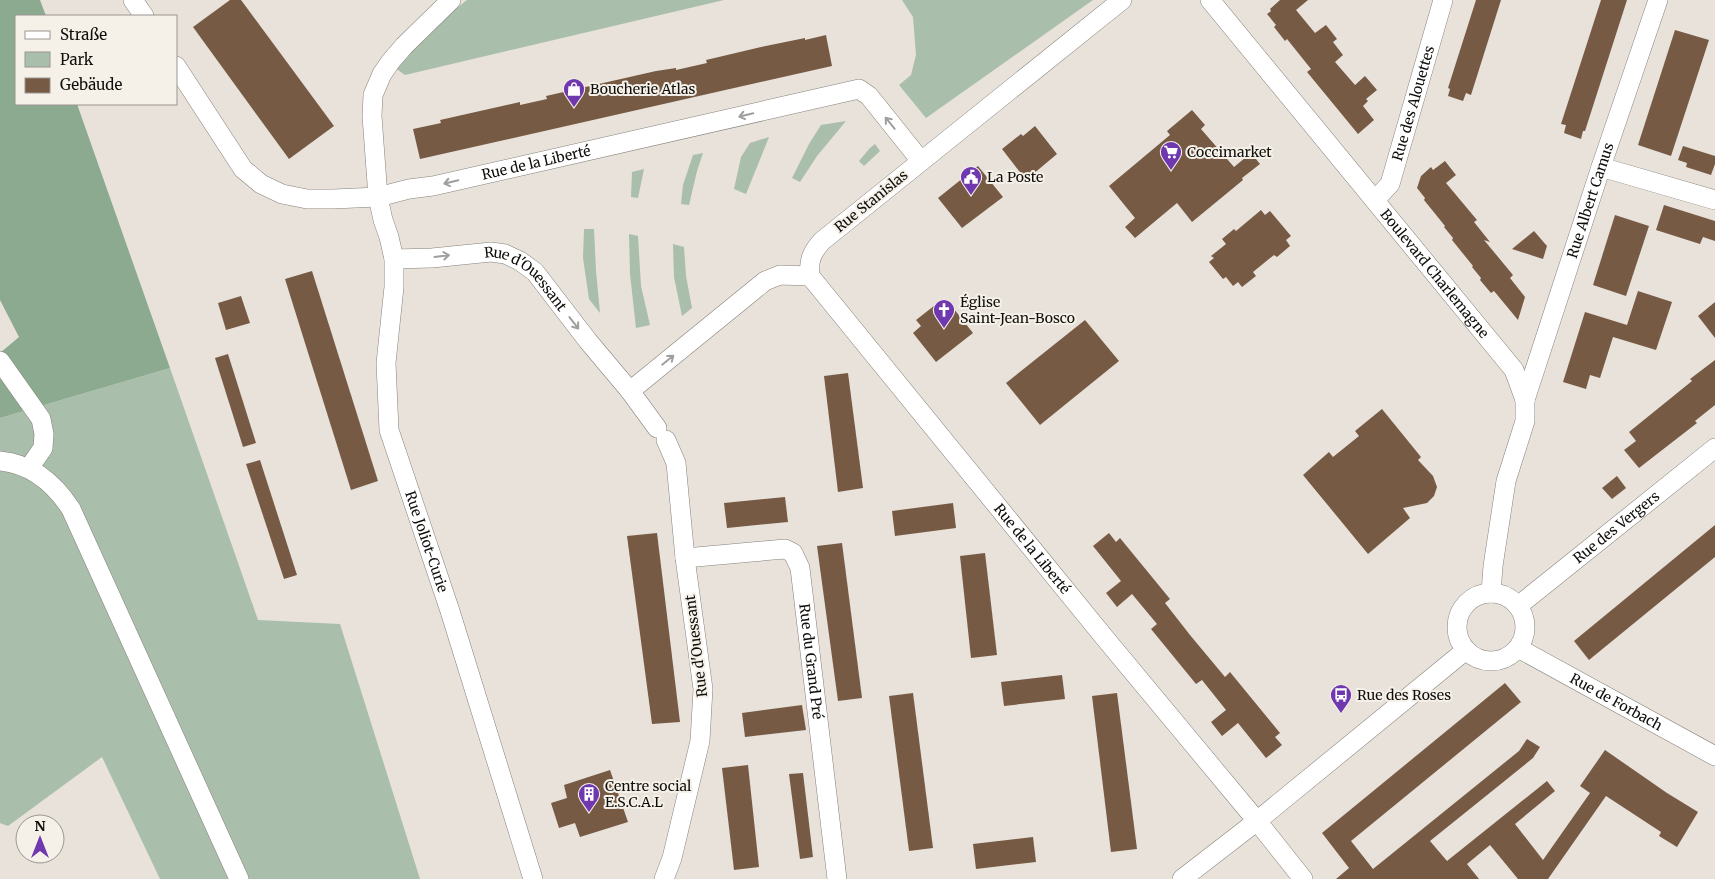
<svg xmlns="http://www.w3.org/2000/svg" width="1715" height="879" viewBox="0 0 1715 879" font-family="Merriweather,serif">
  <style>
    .green { fill: #a9beab }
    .forest { fill: #8caa8f }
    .building { fill: #775a44 }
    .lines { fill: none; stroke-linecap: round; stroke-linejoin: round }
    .minor-casing { stroke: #86817a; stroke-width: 20 }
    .minor { stroke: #fff; stroke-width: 19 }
    .oneway { stroke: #9f9f9d }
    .labels { text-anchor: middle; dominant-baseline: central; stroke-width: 4; stroke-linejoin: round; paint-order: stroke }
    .poi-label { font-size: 14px; fill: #0f0e0b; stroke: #f5f0e8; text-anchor: start }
    .street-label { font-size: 14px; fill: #0f0e0b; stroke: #f5f0e8 }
  </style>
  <rect width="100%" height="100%" fill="#e8e2db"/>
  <g class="green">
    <path d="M467 0H724L405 75 395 68 425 33Z"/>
    <path d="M902 0H1093L926 118 899 85 911 75 916 55 913 17Z"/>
    <path d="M846 121 817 156 800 182 792 178 809 144 821 125Z"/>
    <path d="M769 137 746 194 734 189 741 157 750 143Z"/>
    <path d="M875 144 880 151 864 166 859 161 870 148Z"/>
    <path d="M703 153 697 171 689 205 681 204 683 185 693 155Z"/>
    <path d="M644 169 638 198 631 197 632 172Z"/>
    <path d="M584 229H594L596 271 600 313 589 299 583 258Z"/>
    <path d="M629 234 638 236 641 286 650 325 636 328 630 274Z"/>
    <path d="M673 244 684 247 686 276 692 308 682 316 674 277Z"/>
    <path d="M170 368 258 620 340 624 420 879H160L102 757 8 826 0 823V418Z"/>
  </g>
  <path class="forest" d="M0 0H40L46 16H16V104H77L170 368 0 418V353L19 337 0 300Z"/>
  <g class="building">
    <path d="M230 0H241L334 126 289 159 193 27Z"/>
    <path d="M1280 0H1308L1296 10 1315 33 1326 25 1337 39 1333 42 1343 55 1335 62 1355 85 1365 76 1377 90 1366 99 1368 101 1363 106 1374 120 1358 134 1307 72 1311 69 1287 39 1285 41 1274 27 1276 25 1267 14 1271 11 1270 9Z"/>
    <path d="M1476 0H1501L1471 95 1466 93 1463 101 1448 96 1450 89 1448 88Z"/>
    <path d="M1601 0H1627L1585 131H1583L1581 139 1564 133 1566 125 1561 124Z"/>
    <path d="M1675 30 1709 40 1671 156 1638 145Z"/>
    <path d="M826 35 832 66 420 159 413 129 441 123 440 120 520 102V105L547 99 546 96 656 71 676 68V70L707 63 706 60 761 47 805 38V40Z"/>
    <path d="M1192 110 1205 125 1201 129 1234 167 1251 153 1260 164 1242 178 1243 180 1192 222 1177 203 1135 238 1125 227 1135 218 1109 186 1170 135 1167 131Z"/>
    <path d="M1035 126 1057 154 1026 180 1002 149 1021 134 1023 136Z"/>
    <path d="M1683 146 1715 156V164L1711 175 1686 167 1687 163 1678 160Z"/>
    <path d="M1445 161 1456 175 1446 183 1477 220 1474 222 1490 242 1484 240 1513 275 1510 278 1525 297 1518 320 1494 291 1491 293 1480 280 1481 278 1472 267 1473 266 1452 240 1453 238 1444 227 1445 226 1424 200 1425 198 1417 188 1421 176 1431 167 1433 170Z"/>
    <path d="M978 166 1003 197 962 228 938 198Z"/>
    <path d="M1664 205 1715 221V241L1703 237 1700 244 1656 230Z"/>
    <path d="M1261 210 1265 215 1270 211 1291 236 1286 240 1290 246 1277 257 1274 255 1253 272 1256 276 1242 287 1238 282 1233 286 1226 277 1223 279 1209 262 1214 258 1211 256 1226 244 1222 239 1234 229 1236 231Z"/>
    <path d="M1615 215 1649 226 1626 296 1593 285Z"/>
    <path d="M1534 231 1547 246 1543 259 1512 249Z"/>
    <path d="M312 271 378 481 351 490 285 279Z"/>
    <path d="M1638 291 1672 302 1656 350 1613 337 1600 378 1590 375 1586 389 1563 382 1585 312 1627 325Z"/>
    <path d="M241 296 250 323 226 330 218 303Z"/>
    <path d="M939 302 944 308 950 304 973 333 936 362 913 333 921 326 916 320Z"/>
    <path d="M1715 302V338L1698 316Z"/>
    <path d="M1085 320 1119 361 1040 425 1006 383Z"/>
    <path d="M228 354 256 443 243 447 215 358Z"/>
    <path d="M1715 360V405L1695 421 1697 423 1639 468 1624 450 1636 441 1629 432 1692 381 1690 379Z"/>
    <path d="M848 373 863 488 838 492 824 376Z"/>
    <path d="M1382 409 1421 457 1418 460 1433 476 1437 487 1434 496 1427 503 1403 508 1410 518 1368 554 1303 475 1329 452 1333 457 1359 436 1355 431Z"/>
    <path d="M260 460 297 575 284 579 246 464Z"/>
    <path d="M1617 476 1626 488 1612 499 1602 488Z"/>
    <path d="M785 497 788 522 727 528 724 503Z"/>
    <path d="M953 503 956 528 895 536 892 511Z"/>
    <path d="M1715 525V557L1589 660 1574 641Z"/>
    <path d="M657 533 680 722 652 724 627 536Z"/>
    <path d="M1109 533 1116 542 1120 538 1170 599 1165 603 1190 635 1225 677 1230 672 1280 733 1275 737 1282 745 1266 758 1238 723 1222 736 1211 722 1226 710 1202 680 1196 684 1151 629 1157 624 1132 594 1117 607 1106 593 1121 581 1093 546Z"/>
    <path d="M842 543 862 698 838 701 817 546Z"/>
    <path d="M985 553 997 655 971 658 960 556Z"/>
    <path d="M1062 675 1065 699 1004 706 1001 682Z"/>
    <path d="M1505 683 1521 702 1351 841 1373 869 1519 751 1527 739 1540 747 1533 758 1430 841 1447 861 1547 781 1555 791 1515 824 1543 860 1590 793 1580 786 1605 750 1667 793 1698 812 1677 847 1659 836 1661 832 1606 796 1548 879H1518L1490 845 1467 864 1479 879H1336L1349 868 1322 833Z"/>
    <path d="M913 693 933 848 909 851 889 696Z"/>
    <path d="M1117 693 1137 849 1111 852 1092 696Z"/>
    <path d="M802 705 806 730 745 737 742 713Z"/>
    <path d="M748 765 759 867 734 870 722 768Z"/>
    <path d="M610 770 628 822 580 837 575 823 559 828 551 803 567 798 564 785Z"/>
    <path d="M803 773 813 857 800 859 789 774Z"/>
    <path d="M1033 837 1036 862 976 869 973 844Z"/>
  </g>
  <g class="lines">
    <g class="minor-casing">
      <g id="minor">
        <path d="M133 0 144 16"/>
        <path id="s1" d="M451 0 404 46 391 61 382 74 373 95 372 116 378 197 383 220 389 237 394 259V287L386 363 389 430 450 611 533 879"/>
        <path id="s2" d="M1122 0 822 241C812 252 808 261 810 276L1104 637 1257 821 1303 879"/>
        <path id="s3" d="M1210 0 1514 370 1525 400V421L1506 481 1493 566 1491 593"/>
        <path id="s4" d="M176 66 243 169 261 184 282 194 307 199H333L378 197 409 189 433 186 859 89 869 96 921 161"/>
        <path d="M1601 167 1715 200"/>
        <path id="s5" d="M1375 200 1390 184 1443 0"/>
        <path id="s6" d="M394 259 432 258 491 252 505 254 520 261 535 272 588 341 630 391 657 428"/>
        <path d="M0 361 41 419 44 434 43 448 29 468"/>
        <path d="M630 391 765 281 780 275 810 276"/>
        <path id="s7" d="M1525 400 1601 167 1658 0"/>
        <path d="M0 461C32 464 54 483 71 509L239 879"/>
        <path id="s8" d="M685 558 785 549 793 553 800 568 837 879"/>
        <circle cx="1491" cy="627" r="34"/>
        <path id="s9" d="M1518 606 1715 448"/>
        <path id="s10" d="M1518 648 1715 756"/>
        <path d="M664 879 672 858 700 741 703 689 685 558 676 463 666 440"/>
        <path d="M1182 879 1257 821 1466 650"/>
      </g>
    </g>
    <use href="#minor" class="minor"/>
  </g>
  <defs><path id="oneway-shaft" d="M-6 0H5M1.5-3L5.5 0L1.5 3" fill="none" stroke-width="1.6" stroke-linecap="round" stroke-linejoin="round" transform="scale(1.25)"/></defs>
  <g class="oneway">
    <use href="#oneway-shaft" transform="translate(746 115) rotate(167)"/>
    <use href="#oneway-shaft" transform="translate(890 123) rotate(-129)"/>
    <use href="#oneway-shaft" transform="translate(451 182) rotate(167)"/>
    <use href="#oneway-shaft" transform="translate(442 256) rotate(-7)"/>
    <use href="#oneway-shaft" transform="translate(574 323) rotate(52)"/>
    <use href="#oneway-shaft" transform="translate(668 360) rotate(-39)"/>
  </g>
  <defs>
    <g id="shop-pin" transform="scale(1.125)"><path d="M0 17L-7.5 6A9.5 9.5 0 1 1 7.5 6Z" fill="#7038ae" stroke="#f5f0e8"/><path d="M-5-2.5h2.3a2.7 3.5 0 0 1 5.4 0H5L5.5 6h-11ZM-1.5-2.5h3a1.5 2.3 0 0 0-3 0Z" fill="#fff"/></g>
    <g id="supermarket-pin" transform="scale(1.125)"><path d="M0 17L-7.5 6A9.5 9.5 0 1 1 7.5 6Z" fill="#7038ae" stroke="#f5f0e8"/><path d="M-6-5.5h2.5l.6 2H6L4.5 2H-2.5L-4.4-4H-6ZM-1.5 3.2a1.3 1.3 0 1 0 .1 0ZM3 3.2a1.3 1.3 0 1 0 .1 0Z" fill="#fff"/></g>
    <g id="civic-pin" transform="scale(1.125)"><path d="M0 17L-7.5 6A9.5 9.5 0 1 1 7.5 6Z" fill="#7038ae" stroke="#f5f0e8"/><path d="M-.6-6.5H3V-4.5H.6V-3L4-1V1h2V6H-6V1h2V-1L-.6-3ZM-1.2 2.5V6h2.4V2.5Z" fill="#fff"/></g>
    <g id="church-pin" transform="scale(1.125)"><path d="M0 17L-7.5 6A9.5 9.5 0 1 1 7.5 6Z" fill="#7038ae" stroke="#f5f0e8"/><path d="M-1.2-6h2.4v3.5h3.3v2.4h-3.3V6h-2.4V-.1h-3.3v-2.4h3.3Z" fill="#fff"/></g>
    <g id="bus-pin" transform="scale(1.125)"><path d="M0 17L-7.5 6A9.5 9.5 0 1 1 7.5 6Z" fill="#7038ae" stroke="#f5f0e8"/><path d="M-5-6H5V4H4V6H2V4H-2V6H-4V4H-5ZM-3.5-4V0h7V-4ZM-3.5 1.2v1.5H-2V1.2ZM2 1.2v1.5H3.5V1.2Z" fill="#fff"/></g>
    <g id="building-pin" transform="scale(1.125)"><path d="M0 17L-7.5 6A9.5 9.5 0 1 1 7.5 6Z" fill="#7038ae" stroke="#f5f0e8"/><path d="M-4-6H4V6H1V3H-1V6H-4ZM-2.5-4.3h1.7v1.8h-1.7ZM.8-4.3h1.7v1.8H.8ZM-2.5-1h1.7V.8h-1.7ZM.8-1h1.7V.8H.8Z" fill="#fff"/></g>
  </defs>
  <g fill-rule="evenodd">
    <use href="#shop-pin" x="574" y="89"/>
    <use href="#supermarket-pin" x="1171" y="152"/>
    <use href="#civic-pin" x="971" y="177"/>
    <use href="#church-pin" x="944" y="310"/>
    <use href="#bus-pin" x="1341" y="695"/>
    <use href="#building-pin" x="589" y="794"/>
  </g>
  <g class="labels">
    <g class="poi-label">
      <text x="590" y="89">Boucherie Atlas</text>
      <text x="1187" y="152">Coccimarket</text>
      <text x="987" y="177">La Poste</text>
      <text x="960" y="302">Église<tspan x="960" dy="16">Saint-Jean-Bosco</tspan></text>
      <text x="1357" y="695">Rue des Roses</text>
      <text x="605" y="786">Centre social<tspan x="605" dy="16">E.S.C.A.L</tspan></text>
    </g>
    <g class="street-label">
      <text stroke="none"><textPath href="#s5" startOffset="106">Rue des Alouettes</textPath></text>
      <text stroke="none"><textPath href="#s4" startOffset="428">Rue de la Liberté</textPath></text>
      <text stroke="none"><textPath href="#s7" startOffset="210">Rue Albert Camus</textPath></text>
      <text transform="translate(871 201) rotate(-39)">Rue Stanislas</text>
      <text stroke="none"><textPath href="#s3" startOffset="354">Boulevard Charlemagne</textPath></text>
      <text stroke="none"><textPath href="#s6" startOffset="142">Rue d'Ouessant</textPath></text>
      <text stroke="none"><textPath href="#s9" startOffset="126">Rue des Vergers</textPath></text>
      <text stroke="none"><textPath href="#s1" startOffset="580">Rue Joliot-Curie</textPath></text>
      <text stroke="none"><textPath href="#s2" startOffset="775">Rue de la Liberté</textPath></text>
      <text transform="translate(696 646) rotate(-97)">Rue d'Ouessant</text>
      <text stroke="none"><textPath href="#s8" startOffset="220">Rue du Grand Pré</textPath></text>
      <text stroke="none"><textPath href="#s10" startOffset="112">Rue de Forbach</textPath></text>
    </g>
  </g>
  <rect x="15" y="15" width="162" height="90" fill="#f5f0e8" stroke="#999690"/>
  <rect x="25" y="31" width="25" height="8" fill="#ffffff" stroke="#999690"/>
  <text x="60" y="40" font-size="15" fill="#0f0e0b">Straße</text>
  <rect x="25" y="52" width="25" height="15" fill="#a9beab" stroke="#999690"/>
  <text x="60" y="65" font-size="15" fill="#0f0e0b">Park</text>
  <rect x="25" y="78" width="25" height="15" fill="#775a44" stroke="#999690"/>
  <text x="60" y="90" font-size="15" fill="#0f0e0b">Gebäude</text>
  <g transform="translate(40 839)"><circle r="24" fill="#f5f0e8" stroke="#999690"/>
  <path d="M0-4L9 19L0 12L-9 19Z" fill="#7038ae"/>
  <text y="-8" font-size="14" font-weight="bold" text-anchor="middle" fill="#0f0e0b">N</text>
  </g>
</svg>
